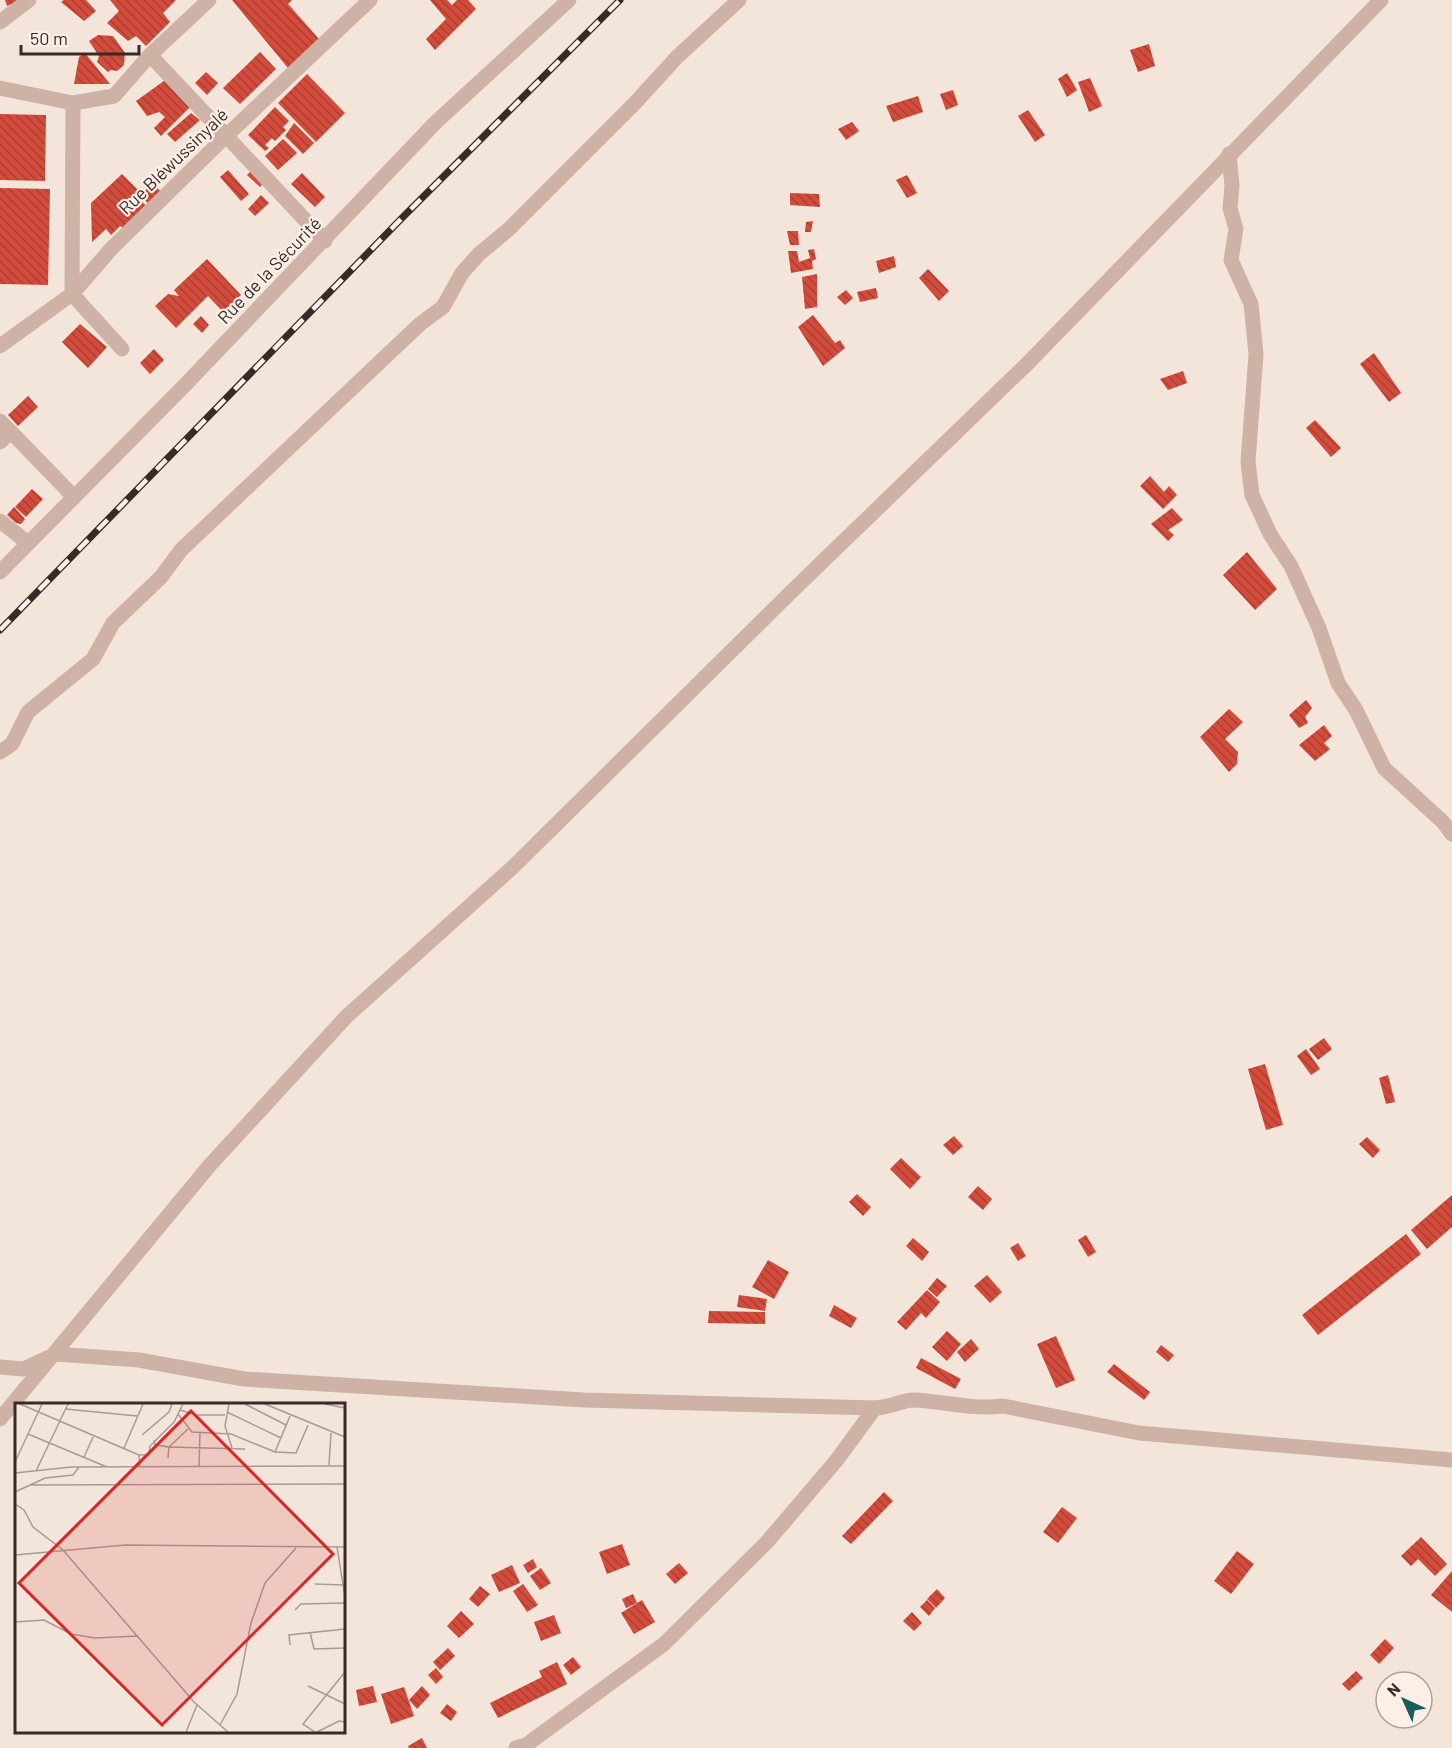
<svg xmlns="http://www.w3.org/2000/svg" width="1452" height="1748" viewBox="0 0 1452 1748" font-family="Barlow,sans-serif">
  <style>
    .building { fill: url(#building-back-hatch) }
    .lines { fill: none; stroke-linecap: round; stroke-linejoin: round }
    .minor { stroke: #ceb2a5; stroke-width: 15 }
    .rail-casing { stroke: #392a27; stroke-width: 7 }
    .rail { stroke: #fbf0e8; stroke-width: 4.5; stroke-dasharray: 14; stroke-linecap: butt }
    .labels { text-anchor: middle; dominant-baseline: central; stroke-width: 4.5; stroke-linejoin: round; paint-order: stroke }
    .street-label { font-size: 18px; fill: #392a27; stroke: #fbf0e8 }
    .inset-road { fill: none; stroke: #a99a93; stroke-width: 1.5 }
    .view { fill: #d62828; fill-opacity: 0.15; stroke: #d62828; stroke-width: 3 }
    .inset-edge { fill: none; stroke: #392a27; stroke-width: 3 }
  </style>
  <defs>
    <pattern id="building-back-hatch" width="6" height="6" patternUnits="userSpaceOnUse" patternTransform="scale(1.5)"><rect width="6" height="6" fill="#d24b3b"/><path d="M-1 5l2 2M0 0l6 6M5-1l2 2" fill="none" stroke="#ab3f32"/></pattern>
  </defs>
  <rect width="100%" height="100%" fill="#f4e5db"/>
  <g class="building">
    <path d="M5 0H22L7 6Z"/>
    <path d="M64 0H86L96 11 84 21 61 2Z"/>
    <path d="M110 0H176L163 13 170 22 146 46 136 36 128 41 107 23 119 11Z"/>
    <path d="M232 0H292L288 4 319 39 288 68Z"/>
    <path d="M430 0H447L452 5 457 0H468L476 9 435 50 426 39 446 19Z"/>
    <path d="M98 35 113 36 125 53 124 65 117 71 111 70 108 72 97 62 99 56 89 41Z"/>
    <path d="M1149 44 1155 66 1138 72 1130 50Z"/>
    <path d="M260 52 276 69 240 104 223 88Z"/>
    <path d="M85 53 110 84H74L79 57Z"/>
    <path d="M206 72 218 83 207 95 195 83Z"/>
    <path d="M1067 73 1077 90 1067 97 1058 79Z"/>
    <path d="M307 74 345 113 316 142 278 103Z"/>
    <path d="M168 78 191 106 161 136 154 128 165 117 159 112 147 116 136 101Z"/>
    <path d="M1090 78 1102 106 1089 112 1078 82Z"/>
    <path d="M953 90 958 105 946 110 940 94Z"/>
    <path d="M918 96 923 112 893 122 886 106Z"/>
    <path d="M275 107 289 121 283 127 286 130 275 141 272 138 265 145 269 148 265 151 248 135Z"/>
    <path d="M1028 110 1045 135 1035 142 1018 116Z"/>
    <path d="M191 113 200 120 175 142 167 134Z"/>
    <path d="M0 114 46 115 45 181 0 180Z"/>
    <path d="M852 122 859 131 846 140 838 129Z"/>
    <path d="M294 123 314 143 303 154 285 136Z"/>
    <path d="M283 139 297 153 278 170 265 156Z"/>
    <path d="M228 170 249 194 241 201 220 177Z"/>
    <path d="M252 170 265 182 260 187 247 175Z"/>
    <path d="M302 173 325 197 315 207 291 184Z"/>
    <path d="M122 174 141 193 138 197 148 208 125 229 120 226 111 235 106 229 92 242 91 203Z"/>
    <path d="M907 175 917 193 907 198 896 180Z"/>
    <path d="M153 183 162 193 150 205 140 195Z"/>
    <path d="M0 188 50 189 48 285 0 284Z"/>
    <path d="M790 193 819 194 820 207 790 205Z"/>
    <path d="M261 195 269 203 255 216 248 209Z"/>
    <path d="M813 221 811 232H805L806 222Z"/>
    <path d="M787 231H798L799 245H790Z"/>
    <path d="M814 249 816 259 812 261 813 269 791 273 788 251H797L799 262 810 258 808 250Z"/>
    <path d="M894 256 896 267 879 273 876 261Z"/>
    <path d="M207 259 241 295 223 312 208 296 176 328 155 306 168 294 179 296 174 290Z"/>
    <path d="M928 269 949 291 939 301 919 278Z"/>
    <path d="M817 274V307L805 309 802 277Z"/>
    <path d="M876 288 878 298 860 302 857 292Z"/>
    <path d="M846 290 853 298 845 305 837 297Z"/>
    <path d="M813 315 835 343 840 340 845 348 823 366 798 327Z"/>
    <path d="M201 316 209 325 202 333 193 324Z"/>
    <path d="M80 324 107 347 88 368 62 342Z"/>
    <path d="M154 349 164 360 150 374 140 363Z"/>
    <path d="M1374 353 1401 393 1389 402 1360 364Z"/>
    <path d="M1183 371 1187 383 1168 390 1160 379Z"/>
    <path d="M28 396 38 407 18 426 8 415Z"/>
    <path d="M1315 420 1341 448 1331 457 1306 428Z"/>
    <path d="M1150 476 1164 492 1169 486 1177 495 1163 509 1140 486Z"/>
    <path d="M32 489 43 499 26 517 15 507Z"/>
    <path d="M14 507 25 519 21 524 16 523 7 515Z"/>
    <path d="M1172 508 1183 520 1168 530 1174 535 1168 541 1151 524Z"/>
    <path d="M1247 552 1277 589 1255 610 1223 575Z"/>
    <path d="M1306 700 1312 708 1305 717 1308 723 1299 728 1289 715Z"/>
    <path d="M1229 709 1243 722 1225 739 1238 752 1237 764 1229 772 1200 737Z"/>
    <path d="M1324 725 1332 736 1324 743 1330 749 1315 761 1299 745Z"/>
    <path d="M1324 1038 1332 1049 1318 1060 1309 1049Z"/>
    <path d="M1306 1049 1320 1069 1311 1075 1297 1056Z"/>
    <path d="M1265 1064 1283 1125 1266 1130 1248 1069Z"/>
    <path d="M1388 1075 1395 1102 1386 1104 1379 1078Z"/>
    <path d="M954 1136 963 1146 953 1155 943 1145Z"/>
    <path d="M1367 1137 1380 1150 1373 1158 1359 1144Z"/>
    <path d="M901 1158 921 1177 910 1189 890 1169Z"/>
    <path d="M978 1186 992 1199 983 1210 968 1197Z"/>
    <path d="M857 1194 871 1207 863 1216 849 1202Z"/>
    <path d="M1452 1195V1227L1427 1249 1411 1230Z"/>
    <path d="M1406 1234 1421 1254 1318 1335 1302 1315Z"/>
    <path d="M1086 1235 1096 1252 1088 1257 1078 1240Z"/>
    <path d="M913 1238 929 1252 922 1261 906 1246Z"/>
    <path d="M1018 1243 1026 1256 1018 1261 1010 1248Z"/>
    <path d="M768 1260 789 1272 774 1299 752 1287Z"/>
    <path d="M987 1275 1002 1292 990 1303 974 1286Z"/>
    <path d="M937 1278 947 1286 937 1297 928 1289Z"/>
    <path d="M927 1290 940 1302 926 1318 921 1313 906 1330 897 1322Z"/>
    <path d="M739 1295 767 1299 765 1311 737 1307Z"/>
    <path d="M834 1305 857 1318 851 1328 829 1316Z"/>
    <path d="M709 1311 765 1312V1324L708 1323Z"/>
    <path d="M947 1331 961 1344 947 1361 932 1347Z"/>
    <path d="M1056 1336 1075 1380 1056 1388 1037 1344Z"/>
    <path d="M971 1339 979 1349 965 1362 957 1352Z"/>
    <path d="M1161 1345 1174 1355 1168 1362 1156 1352Z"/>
    <path d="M921 1358 961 1379 955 1389 916 1368Z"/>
    <path d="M1114 1364 1150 1392 1144 1400 1107 1372Z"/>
    <path d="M884 1492 893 1501 851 1544 842 1536Z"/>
    <path d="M1062 1507 1077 1518 1058 1543 1043 1532Z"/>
    <path d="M1421 1537 1447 1564 1435 1576 1418 1559 1411 1566 1401 1556Z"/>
    <path d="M622 1544 630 1565 607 1574 599 1552Z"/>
    <path d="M1237 1551 1254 1564 1231 1594 1214 1581Z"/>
    <path d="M533 1559 537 1567 528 1573 523 1565Z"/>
    <path d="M679 1563 688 1573 675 1584 666 1574Z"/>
    <path d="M512 1565 520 1583 499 1592 491 1575Z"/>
    <path d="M541 1568 551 1583 540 1590 530 1576Z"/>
    <path d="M1452 1571V1612L1431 1595Z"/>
    <path d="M523 1584 538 1605 527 1612 513 1591Z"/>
    <path d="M480 1586 490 1594 478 1607 469 1599Z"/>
    <path d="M937 1589 945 1598 936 1608 927 1599Z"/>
    <path d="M633 1594 637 1603 626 1608 622 1599Z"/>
    <path d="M642 1600 655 1622 634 1634 621 1613Z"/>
    <path d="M927 1600 935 1608 929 1616 920 1607Z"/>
    <path d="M461 1611 474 1624 459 1638 447 1626Z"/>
    <path d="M912 1612 922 1623 914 1631 903 1621Z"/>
    <path d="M554 1615 561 1633 541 1641 534 1622Z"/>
    <path d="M1385 1639 1394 1648 1379 1664 1370 1655Z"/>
    <path d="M448 1648 455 1656 440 1670 433 1662Z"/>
    <path d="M573 1657 581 1667 571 1675 563 1665Z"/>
    <path d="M557 1662 567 1684 498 1718 490 1703 542 1677 539 1671Z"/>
    <path d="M436 1668 443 1677 436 1684 428 1675Z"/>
    <path d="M1356 1671 1363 1678 1349 1691 1342 1684Z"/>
    <path d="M373 1686 377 1702 359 1706 356 1690Z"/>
    <path d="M422 1686 430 1695 417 1709 409 1700Z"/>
    <path d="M404 1687 414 1716 391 1724 381 1694Z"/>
    <path d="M447 1704 457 1712 451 1721 440 1713Z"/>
    <path d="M422 1738 427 1748H409L408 1746Z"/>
  </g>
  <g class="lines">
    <g class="minor">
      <path d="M0 22 29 0"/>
      <path d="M150 55 325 241"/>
      <path d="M0 88 73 103 114 96 150 55 209 0"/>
      <path d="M73 103 72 294 122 349"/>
      <path d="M1229 154 1232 186 1230 208 1236 229 1231 260 1251 304 1256 354 1248 462 1252 495 1270 534 1291 566 1319 628 1338 683 1356 710 1384 768 1443 822 1452 834"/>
      <path d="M0 346 72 294 111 249 226 136 370 0"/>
      <path d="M0 421 11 432 0 442"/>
      <path d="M11 432 74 497"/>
      <path d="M0 521 28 543"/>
      <path d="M0 572 184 386 436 122 569 0"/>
      <path d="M0 752 12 744 28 712 93 659 113 623 161 577 181 550 420 324 443 307 462 273 479 254 509 229 635 103 677 57 739 0"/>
      <path d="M0 1367 23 1369 56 1354 139 1360 244 1379 584 1400 875 1408C888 1408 904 1400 912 1400 943 1401 972 1410 1003 1406L1139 1433 1452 1460"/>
      <path d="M0 1419 210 1165 347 1016 513 867 790 593 1028 363 1381 0"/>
      <path d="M516 1748 526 1745 664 1644 767 1542 836 1461 875 1408"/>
    </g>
    <g class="rail-casing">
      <path id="rail" d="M0 630 401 219 620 0"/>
    </g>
    <use href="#rail" class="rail"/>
  </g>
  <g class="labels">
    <g class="street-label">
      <text transform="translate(173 161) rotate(-44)">Rue Bléwussinyalé</text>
      <text transform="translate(269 270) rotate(-46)">Rue de la Sécurité</text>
    </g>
  </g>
  <g transform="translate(15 1403)">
    <rect width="330" height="330" fill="#f4e5db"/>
    <path class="inset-road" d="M5 1 124 52M214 1 210 23 217 45M230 1 271 22M250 1 330 34M310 1 330 5M50 6 122 13M165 7 181 12H210M212 9 266 35M163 11 177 29 216 31 260 49 281 50 293 22M13 31 92 64M127 32 154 9 157 1M139 37 140 42 154 44 230 46M109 45 128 1M260 49 275 13M69 54 79 32M153 55 154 44 173 26M0 59 27 1M314 62 316 30M125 64 124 52H134L135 43 159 19 168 1M184 64 185 29M21 68 53 1M0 70 56 64 330 63M16 82 330 81M0 89 30 75 58 72 64 64M0 101 9 107 18 124 48 147 179 299 213 329M322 144 330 194M0 152 110 142 330 144M300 181 328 182M280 207 286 201 330 200M0 219 29 217 56 231 80 235 123 233M295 229 299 246 330 245M275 242 274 232 330 226M293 283 330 301M205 322 222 291 236 220 250 180 281 145M171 329 182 302M300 329 288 321 330 269M302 329 324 318 330 319"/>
    <path class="view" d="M176 8 318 151 147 322 4 180Z"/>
    <rect width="330" height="330" class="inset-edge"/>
  </g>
  <g transform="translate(1404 1700) rotate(315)"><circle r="28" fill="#fbf0e8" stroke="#ada19b" stroke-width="1.5"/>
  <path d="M0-4.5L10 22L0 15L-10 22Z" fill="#185f5a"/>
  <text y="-9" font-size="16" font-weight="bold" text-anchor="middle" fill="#392a27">N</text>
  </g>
  <path d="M21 45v9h118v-9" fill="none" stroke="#392a27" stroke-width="3"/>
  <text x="30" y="45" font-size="18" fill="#392a27" stroke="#fbf0e8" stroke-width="4.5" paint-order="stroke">50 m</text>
</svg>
